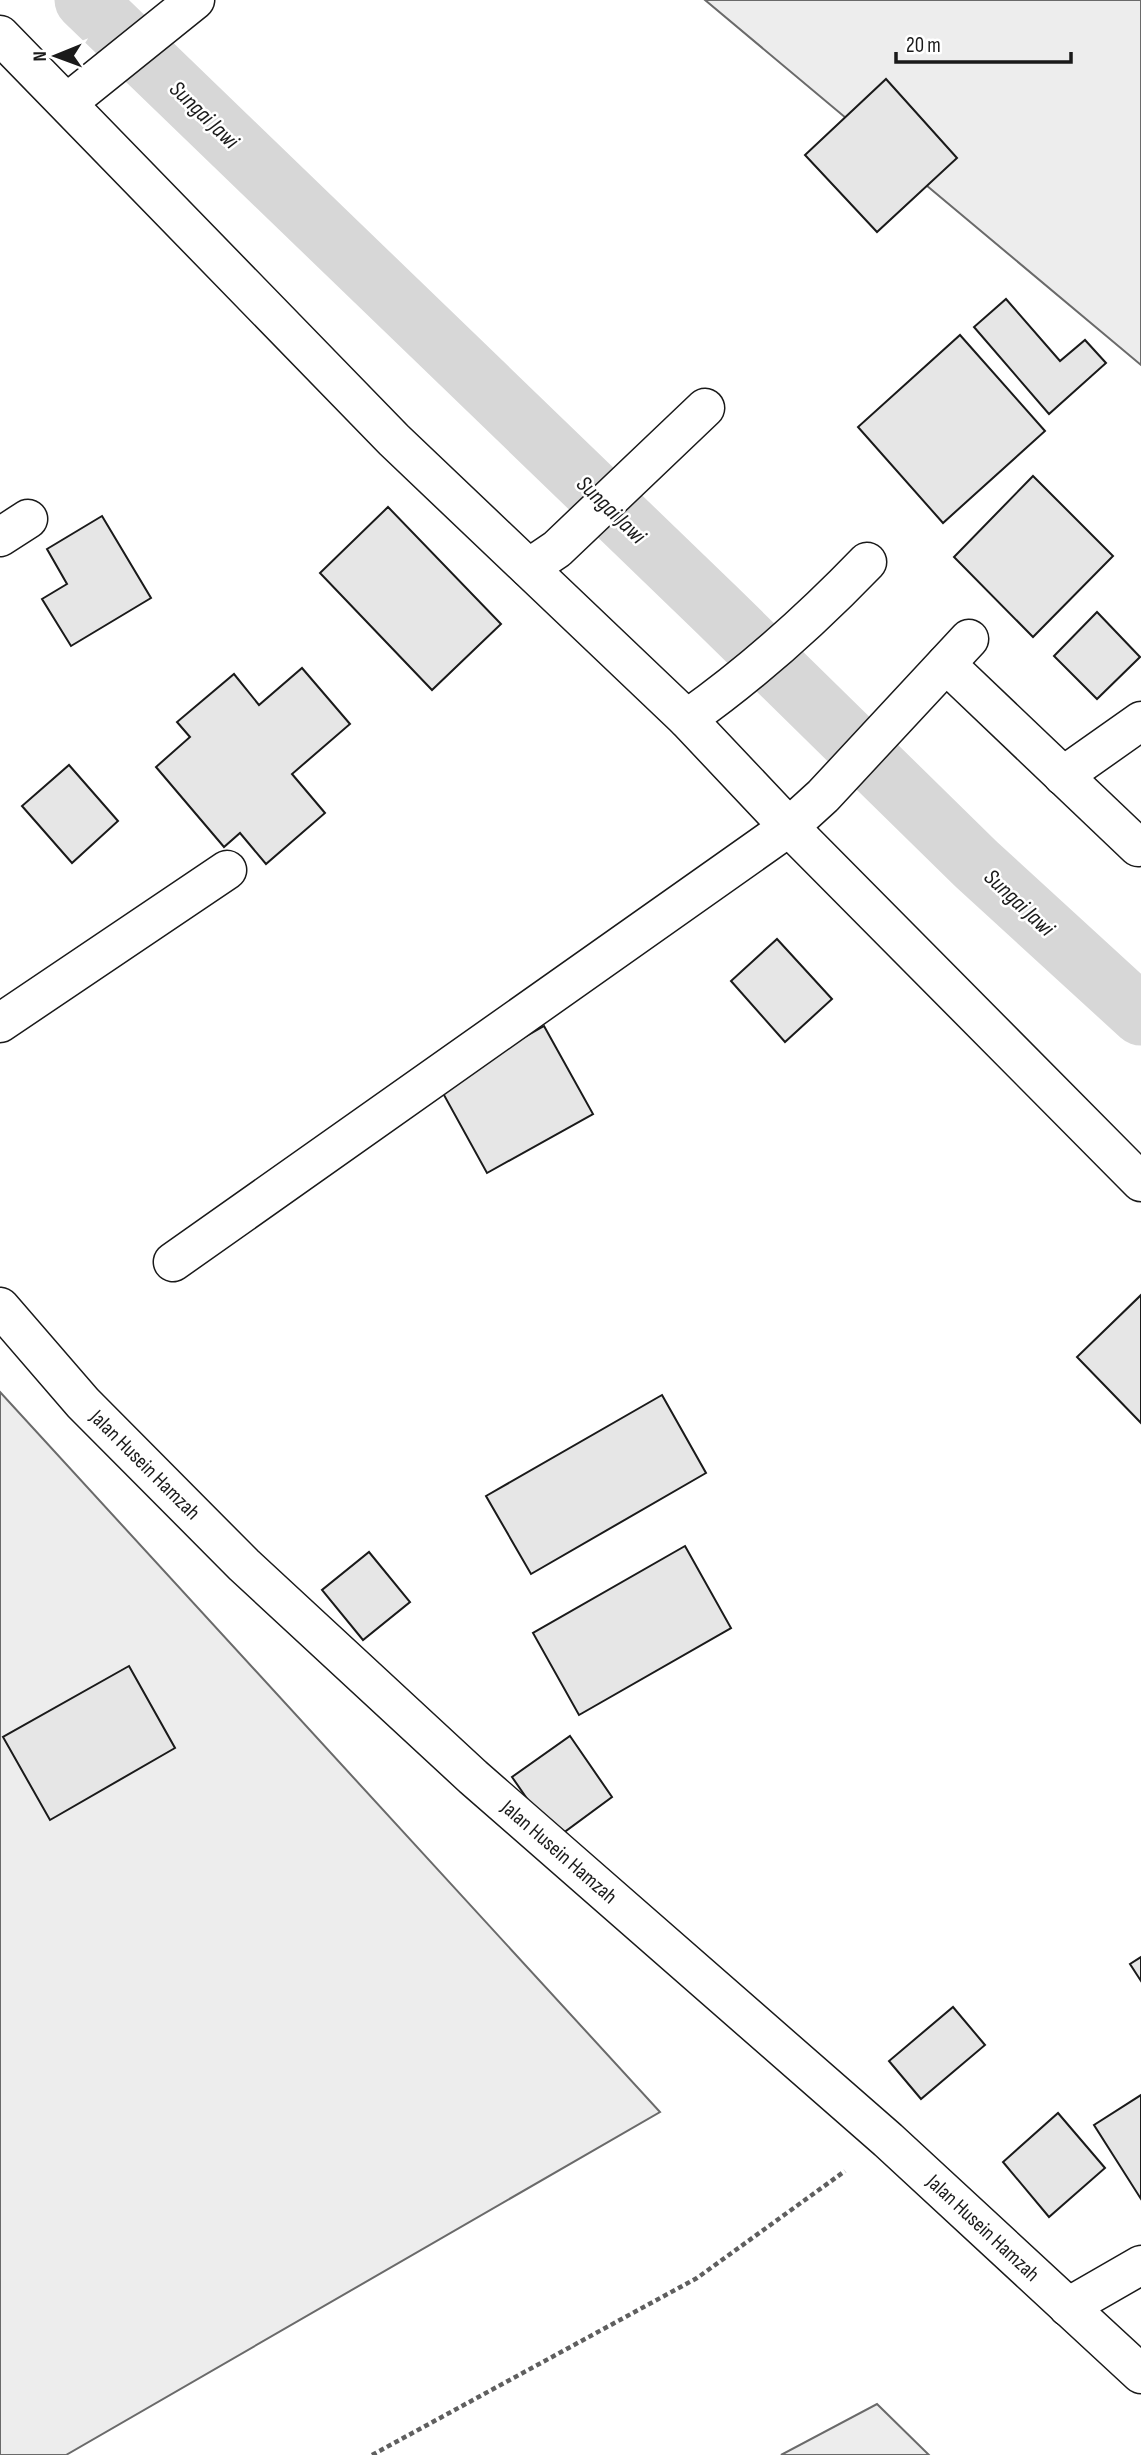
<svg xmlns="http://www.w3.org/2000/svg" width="1141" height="2455" viewBox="0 0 1141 2455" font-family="'Sofia Sans Condensed',sans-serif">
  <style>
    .built { fill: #ededed; stroke: #6a6a6a; stroke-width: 2 }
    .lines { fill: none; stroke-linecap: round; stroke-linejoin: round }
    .canal { stroke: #d7d7d7; stroke-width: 61 }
    .building { fill: #e6e6e6; stroke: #1a1a1a; stroke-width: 2 }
    .minor-casing { stroke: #1a1a1a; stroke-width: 41 }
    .path { stroke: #5f5f5f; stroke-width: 4.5; stroke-dasharray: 5 3.5; stroke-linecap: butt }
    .minor { stroke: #fff; stroke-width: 38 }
    .labels { text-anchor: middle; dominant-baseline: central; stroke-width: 5; stroke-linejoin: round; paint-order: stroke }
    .street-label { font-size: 21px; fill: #1a1a1a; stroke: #fff }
    .water-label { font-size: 23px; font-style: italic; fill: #1a1a1a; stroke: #fff }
  </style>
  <rect width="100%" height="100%" fill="#fff"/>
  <g class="built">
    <path d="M705 0H1141V365Z"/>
    <path d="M0 1392 660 2112 66 2455H0Z"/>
    <path d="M877 2404 929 2455H781Z"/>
  </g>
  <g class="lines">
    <path class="canal" d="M85 0 717 610 976 864 1141 1015"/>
  </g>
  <g class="building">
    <path d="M886 79 957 158 877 232 805 155Z"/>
    <path d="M1006 299 1060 361 1085 340 1106 363 1049 414 974 327Z"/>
    <path d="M960 335 1045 431 943 523 858 427Z"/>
    <path d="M1033 476 1113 556 1033 637 954 557Z"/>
    <path d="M388 507 501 624 432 690 320 573Z"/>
    <path d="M102 516 151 598 71 646 42 599 67 584 47 549Z"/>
    <path d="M1097 612 1140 657 1097 699 1054 656Z"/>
    <path d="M302 668 350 724 292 774 325 813 266 864 240 833 224 847 156 767 190 737 177 722 234 674 259 705Z"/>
    <path d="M69 765 118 821 72 863 22 806Z"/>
    <path d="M777 939 832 999 785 1042 731 981Z"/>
    <path d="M544 1026 593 1114 487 1173 439 1086Z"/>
    <path d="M1141 1295V1423L1077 1357Z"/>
    <path d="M662 1395 706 1473 531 1574 486 1496Z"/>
    <path d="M685 1546 731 1628 579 1715 533 1633Z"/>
    <path d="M369 1552 410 1602 363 1640 322 1590Z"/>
    <path d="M129 1666 175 1748 50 1820 3 1737Z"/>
    <path d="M570 1736 612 1797 555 1839 512 1777Z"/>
    <path d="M1141 1957V1981L1130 1964Z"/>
    <path d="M953 2007 985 2045 921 2099 889 2061Z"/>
    <path d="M1141 2095V2199L1094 2125Z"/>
    <path d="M1058 2113 1105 2168 1049 2217 1003 2162Z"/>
  </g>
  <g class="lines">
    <g class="minor-casing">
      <g id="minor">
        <path d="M0 35 394 440 687 719 789 827 1141 1182"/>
        <path d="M67 103 195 0"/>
        <path d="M0 537 28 519"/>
        <path d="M529 568 557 549 705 408"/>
        <path d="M946 664 1138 847"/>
        <path d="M687 719C752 673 812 619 867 562"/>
        <path d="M1063 776 1141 721"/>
        <path d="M0 1023 227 870"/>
        <path d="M173 1262 789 827 823 796 969 639"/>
        <path d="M0 1307 83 1403 244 1565 473 1777 888 2140 1141 2374"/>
        <path d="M1068 2307 1141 2265"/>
      </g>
    </g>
    <path class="path" d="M372 2455 697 2278 845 2171"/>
    <use href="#minor" class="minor"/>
  </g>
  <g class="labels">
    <g class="street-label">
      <text transform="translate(145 1465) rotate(45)">Jalan Husein Hamzah</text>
      <text transform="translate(559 1852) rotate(41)">Jalan Husein Hamzah</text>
      <text transform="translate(983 2228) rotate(43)">Jalan Husein Hamzah</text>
    </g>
    <g class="water-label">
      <text transform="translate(204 115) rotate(44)">Sungai Jawi</text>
      <text transform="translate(611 510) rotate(44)">Sungai Jawi</text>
      <text transform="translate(1019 903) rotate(43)">Sungai Jawi</text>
    </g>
  </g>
  <g transform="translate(56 56) rotate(269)" stroke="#ffffff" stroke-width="5" paint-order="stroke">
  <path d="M0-5L12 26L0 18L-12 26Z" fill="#1a1a1a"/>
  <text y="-10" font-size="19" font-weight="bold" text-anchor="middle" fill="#1a1a1a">N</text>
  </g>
  <path d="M896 52v10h175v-10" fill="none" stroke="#1a1a1a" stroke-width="3.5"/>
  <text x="906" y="52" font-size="21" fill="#1a1a1a" stroke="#ffffff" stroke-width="5" paint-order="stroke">20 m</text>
</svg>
